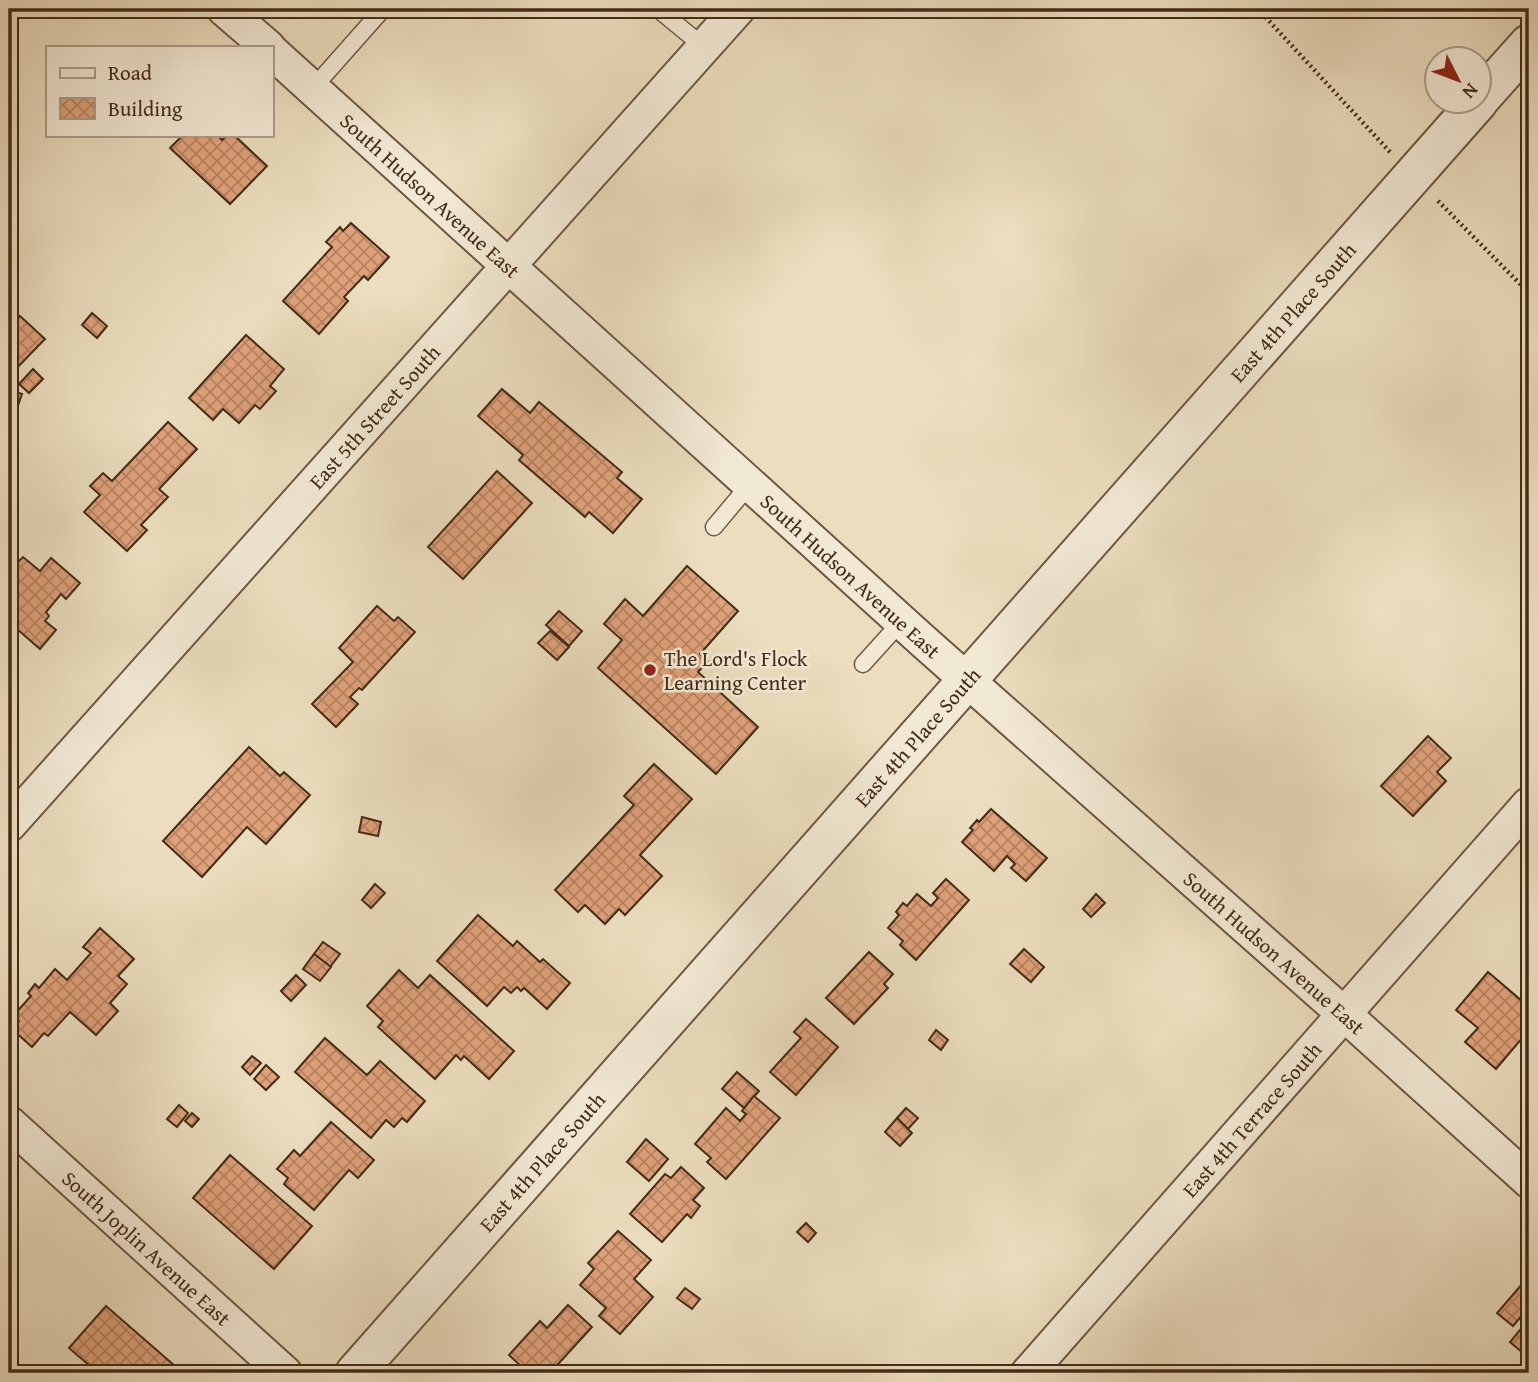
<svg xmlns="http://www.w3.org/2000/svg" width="1538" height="1382" viewBox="0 0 1538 1382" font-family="'Gentium Book Plus',serif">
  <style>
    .building { fill: url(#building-cross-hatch); stroke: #442b17; stroke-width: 2 }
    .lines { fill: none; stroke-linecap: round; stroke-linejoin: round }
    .service-casing { stroke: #6e5841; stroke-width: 19 }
    .minor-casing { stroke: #6e5841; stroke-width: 37 }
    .tertiary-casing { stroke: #6e5841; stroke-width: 42 }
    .path { stroke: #442b17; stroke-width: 4.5; stroke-dasharray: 2 3.5; stroke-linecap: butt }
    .service { stroke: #f2e9d5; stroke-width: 16 }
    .minor { stroke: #f2e9d5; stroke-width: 33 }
    .tertiary { stroke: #f2e9d5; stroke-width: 38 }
    .poi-dot { fill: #8f2418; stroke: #f2e9d5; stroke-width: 2.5 }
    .labels { text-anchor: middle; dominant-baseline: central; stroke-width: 5; stroke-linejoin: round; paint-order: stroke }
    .street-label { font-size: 21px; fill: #442b17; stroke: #f2e9d5 }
    .poi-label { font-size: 21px; fill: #442b17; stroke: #f2e9d5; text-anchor: start }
  </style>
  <defs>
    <pattern id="building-cross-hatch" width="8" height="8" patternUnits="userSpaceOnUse" patternTransform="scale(1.75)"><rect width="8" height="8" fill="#dfa179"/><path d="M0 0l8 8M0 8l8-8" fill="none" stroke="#b68362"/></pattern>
  </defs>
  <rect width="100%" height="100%" fill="#ebddbe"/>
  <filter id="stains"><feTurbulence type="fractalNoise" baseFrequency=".00286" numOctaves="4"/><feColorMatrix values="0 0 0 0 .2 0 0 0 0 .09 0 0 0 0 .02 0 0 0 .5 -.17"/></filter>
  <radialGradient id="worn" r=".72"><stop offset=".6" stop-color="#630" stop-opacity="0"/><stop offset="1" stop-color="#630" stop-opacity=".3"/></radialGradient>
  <g class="building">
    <path d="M183 135H217L222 140 227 135H234L267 166 230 204 170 148Z"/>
    <path d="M351 223 389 257 368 280 364 276 344 297 348 301 319 334 283 301 332 247 326 242 340 227 343 231Z"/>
    <path d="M92 313 107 326 97 338 82 325Z"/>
    <path d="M20 316 45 339 9 376V328Z"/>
    <path d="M246 335 284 369 270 386 276 391 260 409 255 405 239 423 223 409 213 420 189 398Z"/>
    <path d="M33 369 43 379 29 393 19 384Z"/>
    <path d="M502 389 530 413 539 402 622 472 617 478 642 499 613 533 589 512 585 517 519 460 523 455 478 416Z"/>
    <path d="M9 390 22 394 13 420 9 419Z"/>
    <path d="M168 422 197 449 159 489 168 497 141 525 147 530 127 551 84 512 100 495 90 486 103 473 112 481Z"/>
    <path d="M497 471 532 503 463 579 428 547Z"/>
    <path d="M9 556 17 563 23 557 40 571 51 558 80 583 66 599 61 594 46 612 49 616 45 621 56 630 40 649 9 622Z"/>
    <path d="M687 566 738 611 700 654 708 661 698 672 758 727 716 774 598 668 622 640 604 624 625 599 643 616Z"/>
    <path d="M377 606 394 621 398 617 415 632 362 690 359 688 350 697 358 704 336 727 312 704 353 662 339 648Z"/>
    <path d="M559 611 582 631 569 646 546 625Z"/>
    <path d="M550 631 569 647 557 660 538 643Z"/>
    <path d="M1428 736 1451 758 1437 772 1446 781 1413 816 1381 786Z"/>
    <path d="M249 747 280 776 284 772 310 795 266 844 247 827 202 877 163 841Z"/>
    <path d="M654 764 692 799 640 855 662 876 625 915 619 909 605 924 585 905 578 912 555 890 634 805 624 796Z"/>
    <path d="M991 809 1047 858 1026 881 1011 868 1015 864 1007 856 994 871 962 842 973 830 970 828 977 820 979 822Z"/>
    <path d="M362 817 381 822 378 836 359 832Z"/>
    <path d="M946 879 969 900 916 960 900 945 903 941 888 928 899 915 896 912 903 903 907 906 917 894 931 906 938 898 933 893Z"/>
    <path d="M375 884 385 893 371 908 362 900Z"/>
    <path d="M1096 894 1105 903 1091 917 1083 909Z"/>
    <path d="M478 915 513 946 517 941 540 962 543 959 570 983 547 1009 524 988 521 991 517 987 511 993 504 987 487 1006 437 961Z"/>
    <path d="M100 928 134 959 118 976 127 984 110 1003 118 1011 96 1035 70 1012 48 1036 44 1033 32 1047 12 1029 19 1021 13 1016 31 996 28 993 35 984 39 988 55 969 67 980 91 953 83 947Z"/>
    <path d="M323 942 340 954 330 967 314 954Z"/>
    <path d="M1024 949 1044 967 1031 982 1010 964Z"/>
    <path d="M869 952 893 974 884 984 888 988 854 1024 826 998Z"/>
    <path d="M314 954 331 967 320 981 303 969Z"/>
    <path d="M399 970 418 988 430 975 514 1051 489 1079 464 1056 461 1060 456 1055 435 1079 378 1027 383 1021 367 1006Z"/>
    <path d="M1488 972 1529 1007V1030L1496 1069 1465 1042 1478 1028 1456 1010Z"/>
    <path d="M296 975 306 985 291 1001 281 991Z"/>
    <path d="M806 1019 838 1047 796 1095 770 1072 801 1038 794 1032Z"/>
    <path d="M936 1030 948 1040 941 1050 929 1040Z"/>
    <path d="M325 1038 367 1075 380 1061 425 1101 407 1122 402 1118 394 1127 386 1120 371 1138 295 1072Z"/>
    <path d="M252 1056 261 1063 250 1075 242 1067Z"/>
    <path d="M266 1065 279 1077 266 1090 254 1079Z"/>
    <path d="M737 1072 759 1091 744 1108 722 1089Z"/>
    <path d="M754 1096 780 1118 726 1179 707 1162 711 1158 695 1144 726 1108 740 1121 746 1114 742 1111Z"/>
    <path d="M179 1105 188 1113 177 1127 167 1119Z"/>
    <path d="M906 1108 918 1118 908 1129 897 1118Z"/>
    <path d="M192 1113 199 1119 192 1127 185 1121Z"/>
    <path d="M897 1118 912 1133 900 1146 885 1132Z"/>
    <path d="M331 1122 374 1160 358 1178 349 1170 314 1210 284 1184 288 1178 277 1169 294 1150 300 1156Z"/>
    <path d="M646 1139 668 1159 649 1181 627 1162Z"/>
    <path d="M230 1155 312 1226 274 1269 193 1198Z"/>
    <path d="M681 1167 704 1188 693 1200 700 1206 691 1218 687 1214 662 1242 630 1214 665 1174 671 1178Z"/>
    <path d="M806 1223 816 1233 808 1242 797 1232Z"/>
    <path d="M618 1231 651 1260 634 1279 653 1297 620 1334 599 1316 606 1308 580 1285 594 1269 588 1263Z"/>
    <path d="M1523 1283 1529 1288V1317L1524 1313 1513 1326 1497 1313Z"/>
    <path d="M685 1288 700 1299 692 1309 677 1298Z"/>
    <path d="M568 1305 592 1327 550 1373H521L523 1368 509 1355 540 1321 547 1328Z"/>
    <path d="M106 1306 183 1373H98L69 1348Z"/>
    <path d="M1529 1319V1358L1510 1342Z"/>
  </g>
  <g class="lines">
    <g class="service-casing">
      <g id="service">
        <path d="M658 9 704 47"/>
        <path d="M313 88 383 9"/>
        <path d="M714 527 750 484"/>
        <path d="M863 664 901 622"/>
      </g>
    </g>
    <g class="minor-casing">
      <g id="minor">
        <path d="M224 9 268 47"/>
        <path id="s1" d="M271 51 923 641 1344 1014 1529 1181"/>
        <path id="s2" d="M9 825 738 9"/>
        <path id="s3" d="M9 1123 285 1373"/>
        <path id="s4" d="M1028 1373 1529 804"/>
      </g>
    </g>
    <g class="tertiary-casing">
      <g id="tertiary">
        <path d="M1478 101 1529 44"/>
        <path id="s5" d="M355 1373 1478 102"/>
      </g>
    </g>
    <g class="path">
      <path d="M1258 9 1390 152"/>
      <path d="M1438 201 1529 293"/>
    </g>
    <use href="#service" class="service"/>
    <use href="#minor" class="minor"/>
    <use href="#tertiary" class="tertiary"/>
  </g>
  <circle class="poi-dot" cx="650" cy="670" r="7"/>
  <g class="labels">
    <g class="street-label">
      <text stroke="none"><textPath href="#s1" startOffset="215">South Hudson Avenue East</textPath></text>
      <text stroke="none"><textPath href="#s5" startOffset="1416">East 4th Place South</textPath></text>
      <text stroke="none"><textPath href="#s2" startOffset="548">East 5th Street South</textPath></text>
      <text stroke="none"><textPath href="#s1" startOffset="782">South Hudson Avenue East</textPath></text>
      <text stroke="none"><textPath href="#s5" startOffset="849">East 4th Place South</textPath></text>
      <text stroke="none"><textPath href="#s1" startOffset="1349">South Hudson Avenue East</textPath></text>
      <text stroke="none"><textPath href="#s4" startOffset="338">East 4th Terrace South</textPath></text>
      <text stroke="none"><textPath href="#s5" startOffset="282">East 4th Place South</textPath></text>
      <text stroke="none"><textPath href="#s3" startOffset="186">South Joplin Avenue East</textPath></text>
    </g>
    <g class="poi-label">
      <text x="664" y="658">The Lord's Flock<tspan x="664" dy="24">Learning Center</tspan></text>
    </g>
  </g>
  <rect width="1538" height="1382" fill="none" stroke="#ebddbe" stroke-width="35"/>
  <rect x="10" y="10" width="1517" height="1361" fill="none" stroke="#442b17" stroke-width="3.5"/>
  <rect x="18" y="18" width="1503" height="1347" fill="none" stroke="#442b17" stroke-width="2"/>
  <rect x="46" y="46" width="228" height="91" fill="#f2e9d5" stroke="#ac9d89" stroke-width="2"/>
  <rect x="60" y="68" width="35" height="10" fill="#f2e9d5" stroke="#ac9d89" stroke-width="2"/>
  <text x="108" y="80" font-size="21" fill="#442b17">Road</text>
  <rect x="60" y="98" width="35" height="21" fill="url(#building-cross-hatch)" stroke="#ac9d89" stroke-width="2"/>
  <text x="108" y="116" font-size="21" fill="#442b17">Building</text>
  <g transform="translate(1458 80) rotate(132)"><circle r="33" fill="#f2e9d5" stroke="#ac9d89" stroke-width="2"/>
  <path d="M0-5L12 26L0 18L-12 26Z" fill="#8f2418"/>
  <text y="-10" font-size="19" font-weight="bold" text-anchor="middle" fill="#442b17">N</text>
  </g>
  <rect width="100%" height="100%" filter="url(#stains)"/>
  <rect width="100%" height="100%" fill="url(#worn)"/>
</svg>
